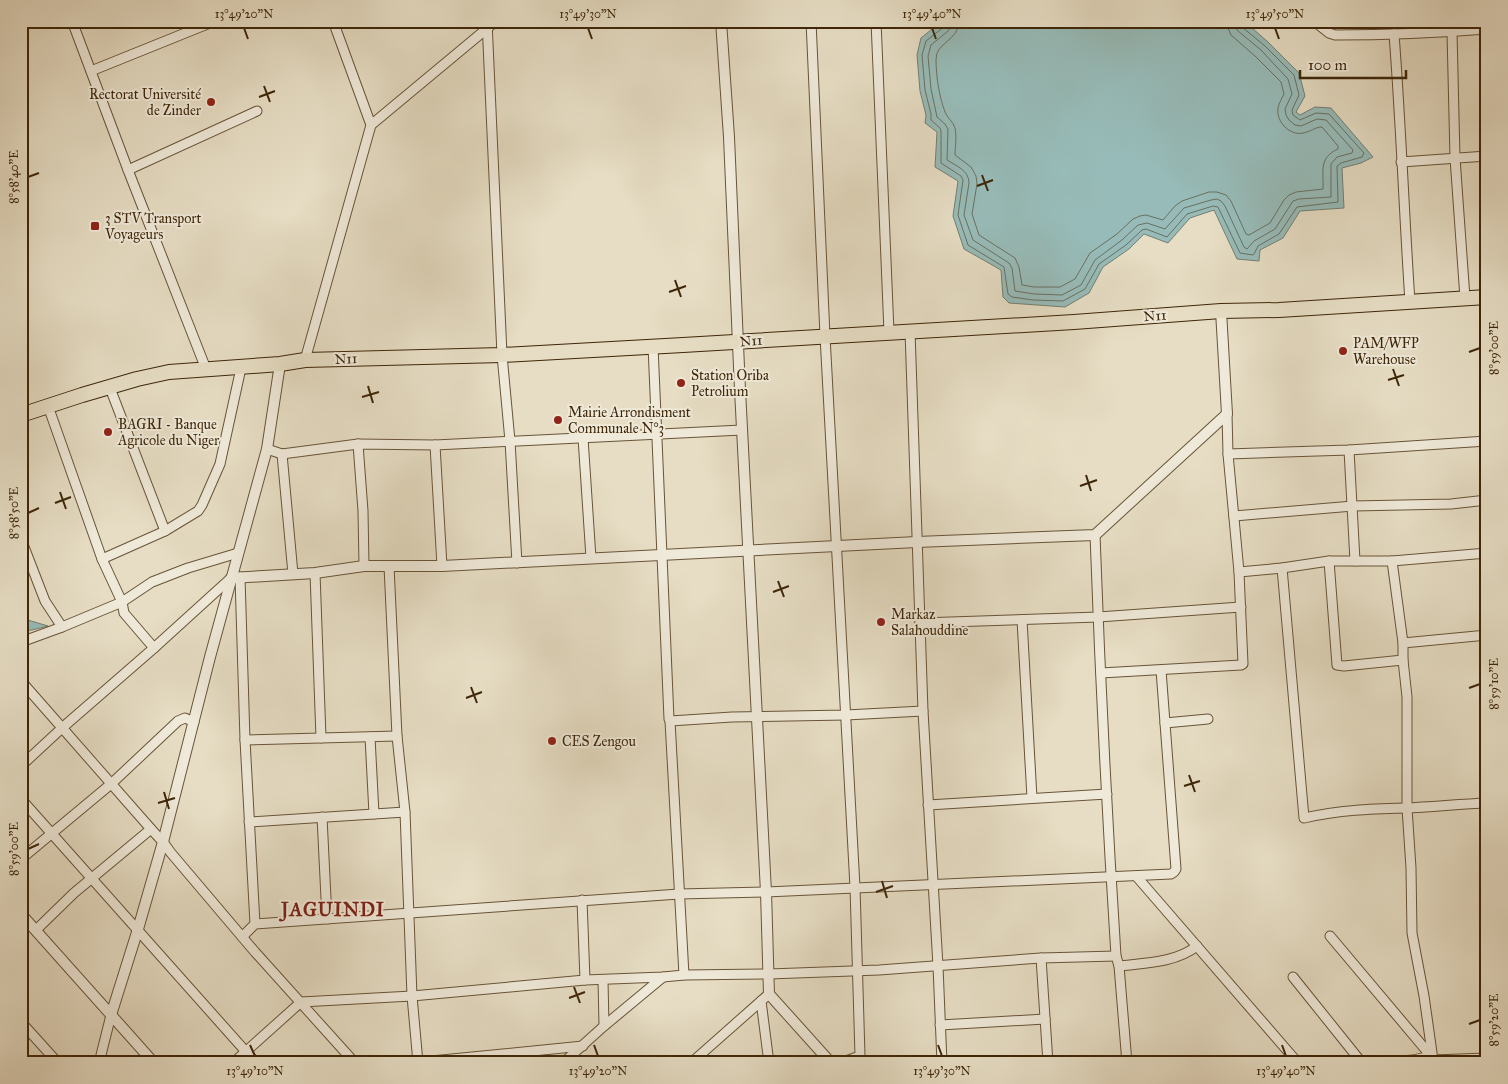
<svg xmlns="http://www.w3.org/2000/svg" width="1508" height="1084" viewBox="0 0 1508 1084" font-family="'IM FELL Great Primer',serif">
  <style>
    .water { fill: #97bbb8; stroke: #737f72 }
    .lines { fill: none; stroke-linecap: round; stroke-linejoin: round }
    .shore { stroke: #6a7060; stroke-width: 1 }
    .minor-casing { stroke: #685437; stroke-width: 11 }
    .tertiary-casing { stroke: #685437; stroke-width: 12 }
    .primary-casing { stroke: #3e2608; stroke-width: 16 }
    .minor { stroke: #efe9d9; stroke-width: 9 }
    .tertiary { stroke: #efe9d9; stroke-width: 10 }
    .primary { stroke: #e6ddc4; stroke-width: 14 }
    .ticks { fill: none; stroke: #3e2608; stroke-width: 2 }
    .poi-dot { fill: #8f2418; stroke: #efe9d9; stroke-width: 2 }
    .labels { text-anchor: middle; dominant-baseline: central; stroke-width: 4; stroke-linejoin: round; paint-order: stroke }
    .poi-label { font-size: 14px; fill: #3e2608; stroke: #efe9d9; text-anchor: start }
    .street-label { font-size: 14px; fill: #3e2608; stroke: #efe9d9 }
    .district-label { font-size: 19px; font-weight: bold; letter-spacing: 1px; fill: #7a1f14; stroke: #efe9d9 }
    .neatline { fill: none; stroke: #3e2608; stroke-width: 2 }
    .ticks-label { font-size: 12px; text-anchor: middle; fill: #3e2608 }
  </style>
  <rect width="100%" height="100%" fill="#e6ddc4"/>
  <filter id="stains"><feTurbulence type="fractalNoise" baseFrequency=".004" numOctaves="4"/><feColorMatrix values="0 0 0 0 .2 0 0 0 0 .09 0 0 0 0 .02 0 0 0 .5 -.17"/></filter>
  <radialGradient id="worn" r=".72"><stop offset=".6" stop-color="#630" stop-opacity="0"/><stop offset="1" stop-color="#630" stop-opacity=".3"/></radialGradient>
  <g class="water">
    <path d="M942 21H1244L1268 42 1299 73 1305 96 1296 112 1300 115 1315 107 1331 108 1373 157 1361 163 1342 168 1344 208 1300 211 1283 238 1260 250 1259 261 1237 259 1214 210 1190 218 1168 243 1144 234 1129 249 1103 267 1089 293 1065 307 1009 303 1003 297 1001 270 964 249 953 216 958 181 935 167 937 132 925 123 926 115 920 91 917 55 921 38Z"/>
    <path d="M21 618 48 626 32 630 21 631Z"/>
  </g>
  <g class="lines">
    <g class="shore">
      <path d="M945 21 944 27 926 41 922 55 925 90 931 114V120L940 128 941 131V163L961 176 963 180 958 215 968 245 1004 267 1008 294 1012 297 1033 300 1063 301 1085 289 1099 264 1126 245 1142 230 1146 229 1167 237 1187 214 1213 206 1218 207 1240 253 1253 255 1254 254 1258 246 1279 234 1297 207 1338 202 1337 166 1341 163 1362 157 1364 153 1329 114 1316 113 1300 120 1293 115 1292 110 1299 95 1294 75 1265 46 1242 27 1241 21"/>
      <path d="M952 21 951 27 948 31 931 45 928 56 931 89 937 117 945 124 948 129 947 160C956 166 969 170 969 183L964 215 973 240 1009 263 1012 268 1015 291 1034 294 1062 295 1081 285 1095 260 1122 240 1138 225 1147 223 1165 229 1184 208 1211 200 1217 199 1221 201 1225 206 1244 247 1247 249 1254 241 1275 229 1293 201 1299 199 1331 197V164L1337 157 1352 153 1353 150 1326 120 1317 119 1301 126 1295 125 1289 120 1286 115 1285 109 1292 94 1288 79 1261 50 1238 31 1235 27 1234 21"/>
      <path d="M959 21C959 41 936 42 936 59 936 76 939 96 945 112 947 118 953 121 955 128 957 137 955 147 955 155L971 167 976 176 977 184 972 214 979 235 1015 258 1019 267 1022 285 1034 287H1060L1075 279 1090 253 1117 234 1133 219 1140 216 1146 215 1163 220 1175 206 1182 201 1209 192H1217L1226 195 1231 201 1246 234 1249 235 1270 223 1284 200 1289 195 1296 192 1323 189C1324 172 1318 158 1338 149V146L1322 127C1315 127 1310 132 1303 133 1290 136 1276 122 1278 108 1279 103 1282 98 1284 94L1281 82 1255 56 1231 35 1228 28 1227 21"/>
    </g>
    <g class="minor-casing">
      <g id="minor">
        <path d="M72 21 128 170 206 369"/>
        <path d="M333 21 371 125"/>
        <path d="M487 21 502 355 510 441 517 563"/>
        <path d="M811 21 825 336 855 887 860 1056 840 1063"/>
        <path d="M876 21 889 332"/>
        <path d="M1314 21 1329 33 1335 35C1386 35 1436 33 1487 29"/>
        <path d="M1452 32 1455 158 1465 298"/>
        <path d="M1394 34C1401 124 1404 213 1410 302"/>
        <path d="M91 71 215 21"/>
        <path d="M1401 162 1487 156"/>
        <path d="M128 170 257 111"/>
        <path d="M910 331 923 711 938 966 942 1063"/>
        <path d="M653 346 669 719 670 721 684 975"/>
        <path d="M305 360 371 125 496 21"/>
        <path d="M48 406 102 559 122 602 124 613 154 648"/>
        <path d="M583 438 591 558"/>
        <path d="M358 444 363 511 364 566"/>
        <path d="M435 445 442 566"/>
        <path d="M267 449 282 454 358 444 435 445 742 430"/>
        <path d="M1349 450 1355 561"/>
        <path d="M282 454 293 574"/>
        <path d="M1228 454 1349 450 1487 441"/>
        <path d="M1234 516 1353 506 1451 504 1487 500"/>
        <path d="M165 531 198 511 202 505 220 464 241 368"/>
        <path d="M1095 535C1100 675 1107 816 1116 956L1119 966 1127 1063"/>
        <path d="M21 539 45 601 62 627"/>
        <path d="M102 559 165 531 110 388"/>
        <path d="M1329 561 1337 665 1344 666 1403 660"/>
        <path d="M1392 561 1403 643V660L1407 697V808L1411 868 1412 933 1424 996 1433 1060"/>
        <path d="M389 566 397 736 405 812 412 996 418 1063"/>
        <path d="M1282 568 1304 818C1340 810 1369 809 1405 808 1432 807 1460 804 1487 803"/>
        <path d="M1239 572 1282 568 1329 561H1392L1487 553"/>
        <path d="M315 573 321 738"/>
        <path d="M240 577 245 740 255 924"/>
        <path d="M1022 620 1032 798"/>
        <path d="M920 623 1098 617 1241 607"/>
        <path d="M21 642 62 627 122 602 152 582 188 568 238 553"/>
        <path d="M1403 643 1487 635"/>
        <path d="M1101 673 1241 665 1243 664 1239 572 1228 454 1227 414"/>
        <path d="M21 681 151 829 163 842 171 853 255 952 355 1063"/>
        <path d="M670 721 732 717 846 715 923 711"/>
        <path d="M1165 723 1208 719"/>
        <path d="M370 737 374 814"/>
        <path d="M245 740 397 736"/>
        <path d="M21 766 62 728 154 648 231 578"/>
        <path d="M21 799 256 1063"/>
        <path d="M928 805 1107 794"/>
        <path d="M322 817 327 919"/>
        <path d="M249 822 405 812"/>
        <path d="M21 859 111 784 178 721 185 718 194 722"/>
        <path d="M1137 877 1298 1063"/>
        <path d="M582 900 585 980"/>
        <path d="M36 930 74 893 151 829"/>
        <path d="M243 936 255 924 679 894 766 892 1171 874 1174 872 1176 869 1161 670"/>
        <path d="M1330 936 1431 1056"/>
        <path d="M1041 958 1048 1063"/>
        <path d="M1119 966C1145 963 1175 963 1197 946"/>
        <path d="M1293 977 1362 1063"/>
        <path d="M603 980 604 1026"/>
        <path d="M761 1001 769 1063"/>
        <path d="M21 1022 58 1063"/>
        <path d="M940 1025 1045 1019"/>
        <path d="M99 1063 111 1015"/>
        <path d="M233 1063 301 1002 412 996 585 980 663 977 684 975 769 974 879 970 1041 958 1116 956"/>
        <path d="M411 1063 583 1046"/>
        <path d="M563 1063 604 1026 663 977"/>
        <path d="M691 1063 769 994"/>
        <path d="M1375 1063 1413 1060 1431 1056 1433 1060 1487 1058"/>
      </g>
    </g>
    <g class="tertiary-casing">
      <g id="tertiary">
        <path d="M721 21 729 137 740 390 766 892 769 994 831 1063"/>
        <path d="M231 578 315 573 364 566H442L917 542 1095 535 1227 414 1221 311"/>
        <path d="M21 914 154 1063"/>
        <path d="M111 1015 138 929 163 842 210 657 267 449 280 364"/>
      </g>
    </g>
    <g class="primary-casing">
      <path id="primary" d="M21 415 82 395 137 379 169 372 280 364 305 360 502 355 683 345 1074 322 1221 311 1279 310 1487 297"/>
    </g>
    <use href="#minor" class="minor"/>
    <use href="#tertiary" class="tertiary"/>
    <use href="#primary" class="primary"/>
  </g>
  <path class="ticks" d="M244 28 248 39M588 28 592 39M932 28 936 39M1275 28 1279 39M264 86 270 102M259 97 275 91M982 175 988 191M28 177 39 173M977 186 993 180M675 280 681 297M669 292 686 286M1469 352 1480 348M1393 369 1399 386M1388 380 1404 375M368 386 373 403M362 397 379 392M1086 475 1091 491M1080 486 1097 480M60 492 66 509M55 503 71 497M28 513 39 508M778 581 784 597M773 592 789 586M471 687 477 703M1469 688 1480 684M466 698 482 692M1189 775 1195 792M1184 786 1200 781M164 792 169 809M158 803 175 798M28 849 39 844M882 881 887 898M876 892 893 886M574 987 580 1003M569 998 585 992M1469 1024 1480 1020M250 1045 255 1056M594 1045 598 1056M938 1045 942 1056M1282 1045 1286 1056"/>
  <g class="poi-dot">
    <circle cx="211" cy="102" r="5"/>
    <rect x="90" y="221" width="10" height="10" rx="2.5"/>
    <circle cx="1343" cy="351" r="5"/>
    <circle cx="681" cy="383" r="5"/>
    <circle cx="558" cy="420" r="5"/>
    <circle cx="108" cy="432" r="5"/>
    <circle cx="881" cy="622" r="5"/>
    <circle cx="552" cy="741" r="5"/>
  </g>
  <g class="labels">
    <g class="poi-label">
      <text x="201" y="94" text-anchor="end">Rectorat Université<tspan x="201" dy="16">de Zinder</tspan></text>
      <text x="105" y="218">3 STV Transport<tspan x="105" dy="16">Voyageurs</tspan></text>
      <text x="1353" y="343">PAM/WFP<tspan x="1353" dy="16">Warehouse</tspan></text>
      <text x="691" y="375">Station Oriba<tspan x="691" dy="16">Petrolium</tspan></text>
      <text x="568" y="412">Mairie Arrondisment<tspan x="568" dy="16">Communale N°3</tspan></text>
      <text x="118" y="424">BAGRI - Banque<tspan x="118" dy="16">Agricole du Niger</tspan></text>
      <text x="891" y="614">Markaz<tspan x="891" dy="16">Salahouddine</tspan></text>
      <text x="562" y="741">CES Zengou</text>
    </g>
    <g class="street-label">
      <text transform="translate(1155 316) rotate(-4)">N11</text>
      <text transform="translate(751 341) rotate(-5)">N11</text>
      <text transform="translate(346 359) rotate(-2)">N11</text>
    </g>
    <g class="district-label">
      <text x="333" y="909">JAGUINDI</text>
    </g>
  </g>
  <rect width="1508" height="1084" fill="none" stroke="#e6ddc4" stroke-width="55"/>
  <path d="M1300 70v8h106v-8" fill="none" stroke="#3e2608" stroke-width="2.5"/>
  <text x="1308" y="70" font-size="15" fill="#3e2608" stroke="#efe9d9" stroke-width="4" paint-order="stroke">100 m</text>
  <rect x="28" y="28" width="1452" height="1028" class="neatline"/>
  <g class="ticks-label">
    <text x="244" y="18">13°49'20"N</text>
    <text x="588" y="18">13°49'30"N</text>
    <text x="932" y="18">13°49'40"N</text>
    <text x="1275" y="18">13°49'50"N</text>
    <text transform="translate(14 177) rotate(-90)" y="4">8°58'40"E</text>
    <text transform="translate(1494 348) rotate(-90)" y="4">8°59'00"E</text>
    <text transform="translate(14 513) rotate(-90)" y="4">8°58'50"E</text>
    <text transform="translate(1494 684) rotate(-90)" y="4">8°59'10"E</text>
    <text transform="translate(14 849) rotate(-90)" y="4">8°59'00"E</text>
    <text transform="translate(1494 1020) rotate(-90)" y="4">8°59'20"E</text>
    <text x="255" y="1075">13°49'10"N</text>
    <text x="598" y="1075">13°49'20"N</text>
    <text x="942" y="1075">13°49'30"N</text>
    <text x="1286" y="1075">13°49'40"N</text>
  </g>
  <rect width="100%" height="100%" filter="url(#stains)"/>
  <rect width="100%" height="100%" fill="url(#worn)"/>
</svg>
